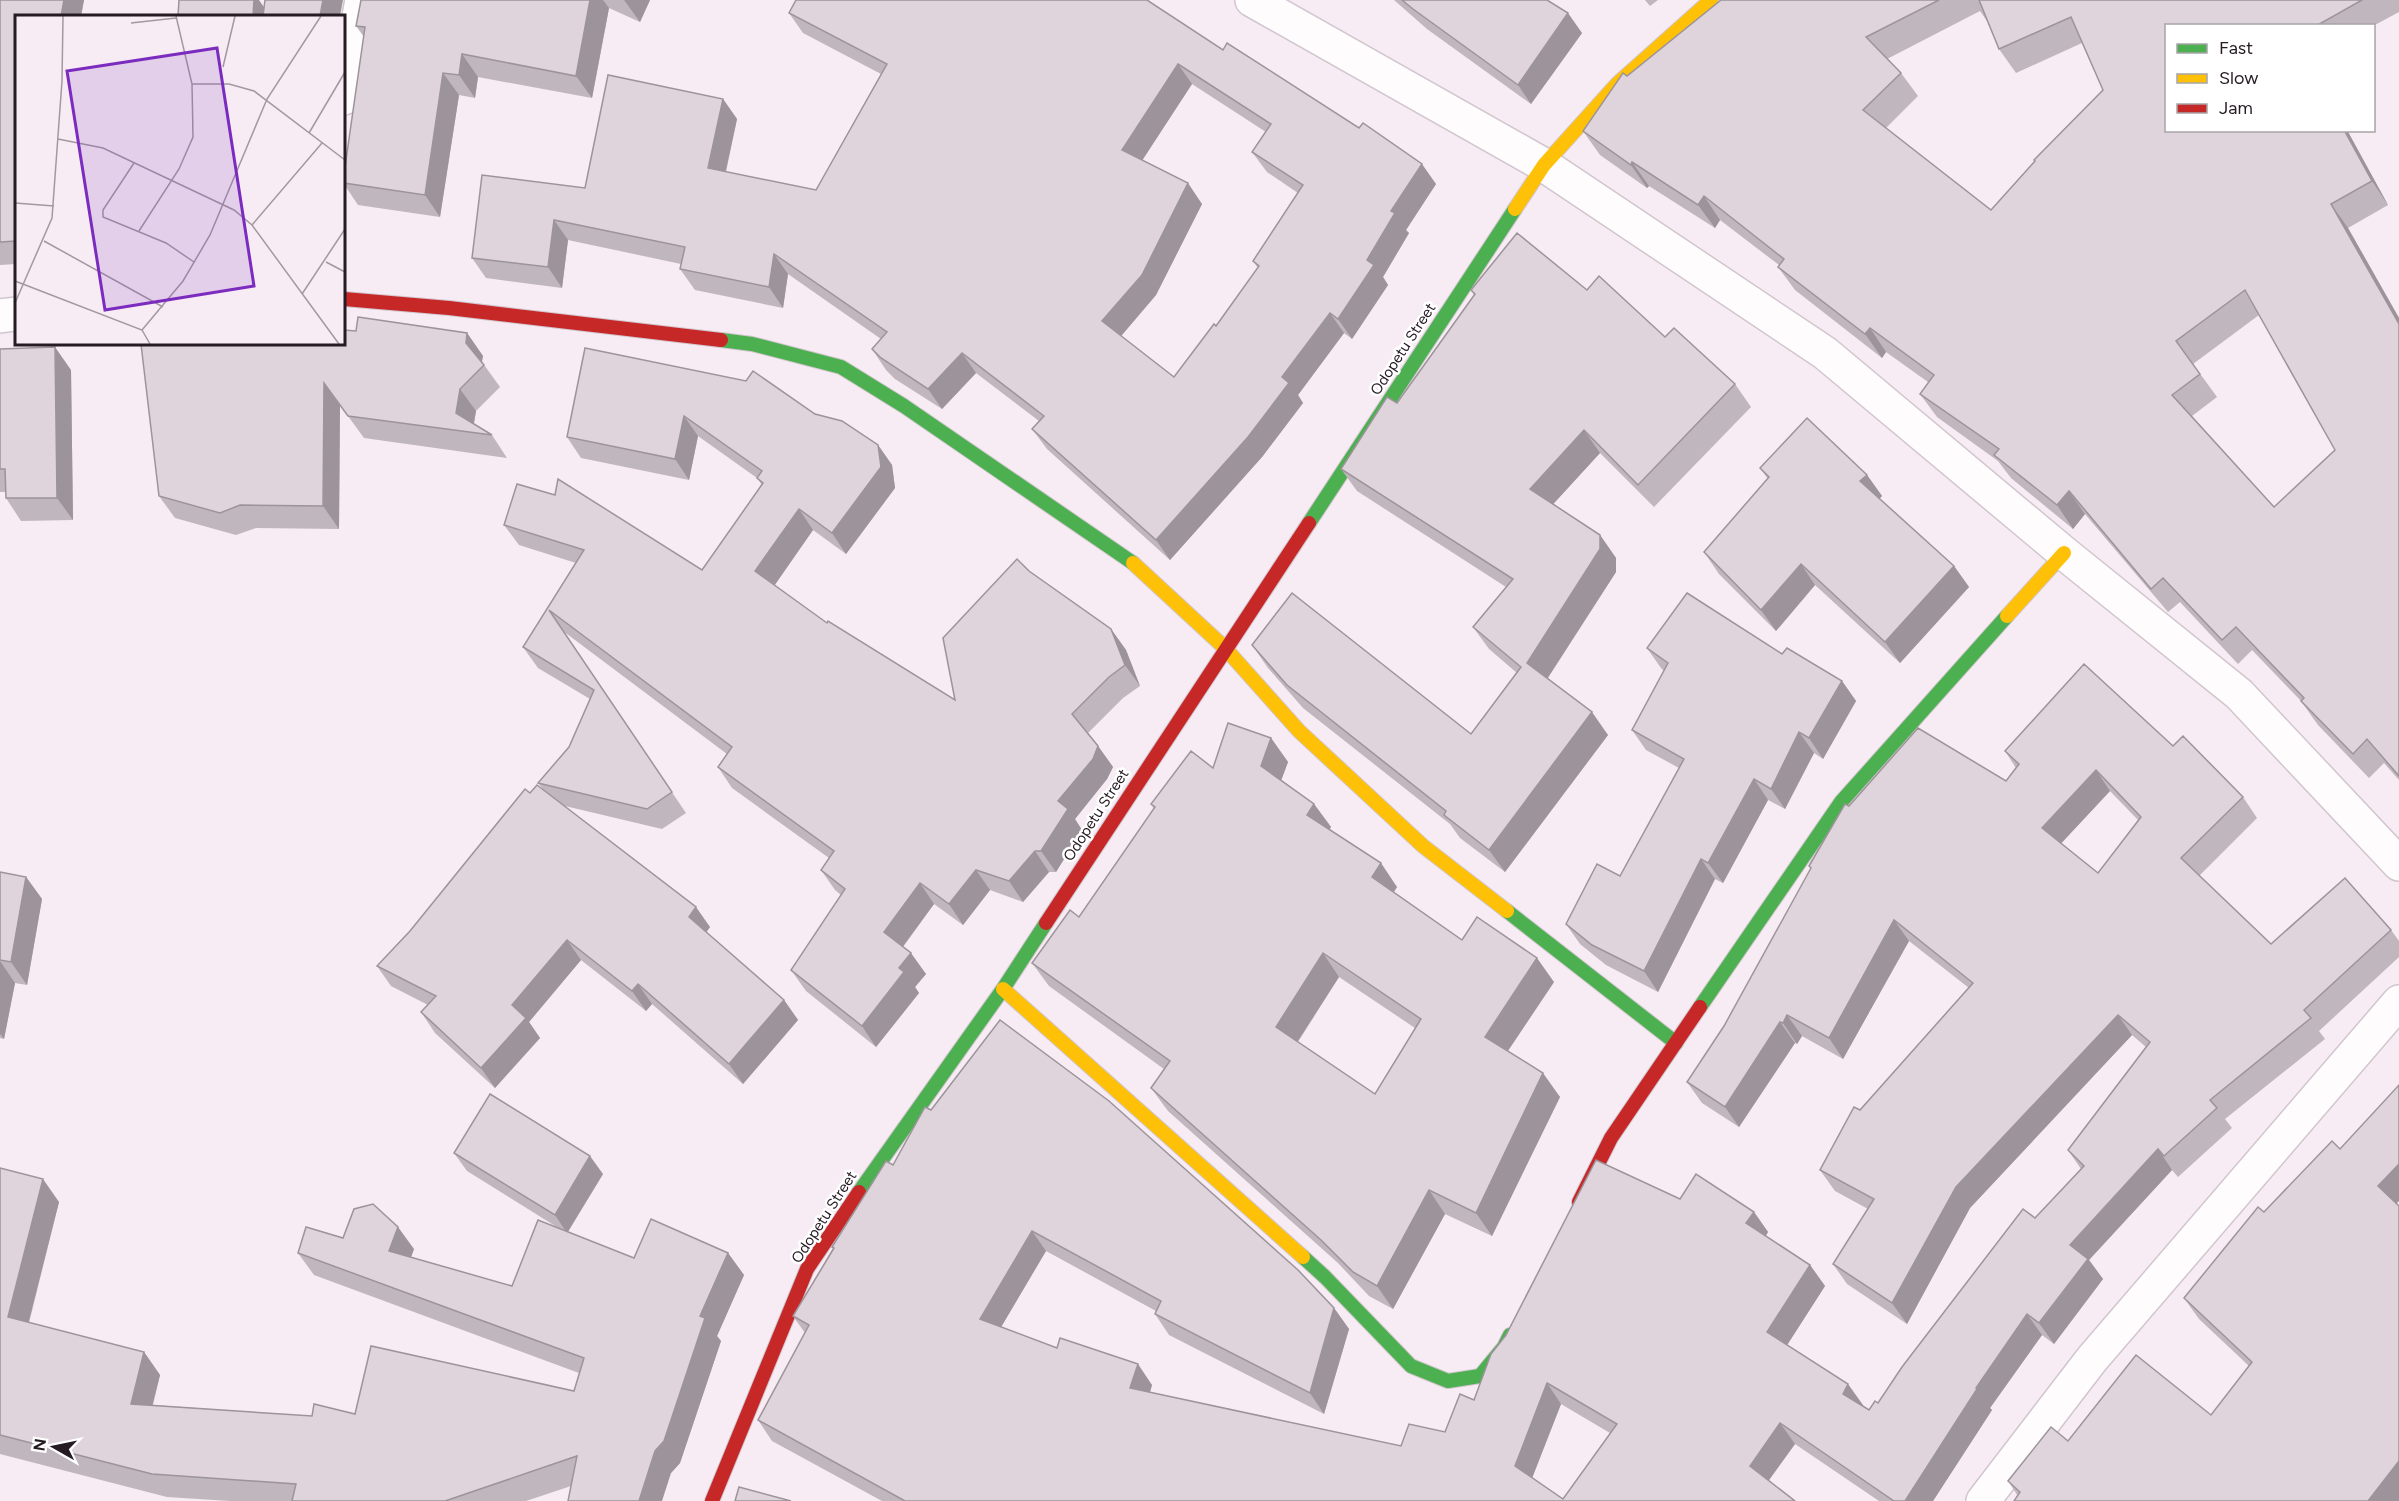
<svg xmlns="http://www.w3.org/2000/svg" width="2399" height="1501" viewBox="0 0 2399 1501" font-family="Figtree,sans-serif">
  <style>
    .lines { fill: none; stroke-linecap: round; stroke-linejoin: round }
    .street-casing { stroke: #d1c6ce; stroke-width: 36 }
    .fast-casing { stroke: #d1c6ce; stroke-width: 16 }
    .slow-casing { stroke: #d1c6ce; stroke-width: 16 }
    .jam-casing { stroke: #d1c6ce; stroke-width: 16 }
    .street { stroke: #fefcfd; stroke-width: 33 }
    .fast { stroke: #4caf50; stroke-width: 14 }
    .slow { stroke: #ffc107; stroke-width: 14 }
    .jam { stroke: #c62828; stroke-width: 14 }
    .wall { fill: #c0b6bd; fill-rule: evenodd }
    .shaded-wall { fill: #9c949a }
    .building { fill: #dfd4dc; stroke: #9c949a; stroke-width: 1.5; fill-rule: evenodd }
    .labels { text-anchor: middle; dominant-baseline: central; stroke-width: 5; stroke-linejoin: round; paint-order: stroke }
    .street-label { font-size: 15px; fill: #251b23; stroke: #fff }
    .inset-road { fill: none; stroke: #a398a0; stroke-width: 1.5 }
    .view { fill: #7b2cbf; fill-opacity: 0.15; stroke: #7b2cbf; stroke-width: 3 }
    .inset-edge { fill: none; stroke: #251b23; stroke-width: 3 }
  </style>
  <rect width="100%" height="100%" fill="#f7ebf4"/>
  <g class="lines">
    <g class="street-casing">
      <g id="street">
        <path d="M1252 0 1544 165 1825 353 2064 553 2239 694 2399 864"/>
        <path d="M344 98 362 0"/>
        <path d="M0 316 16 314"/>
        <path d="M1983 1501 2092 1359 2399 1002"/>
      </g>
    </g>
    <g class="fast-casing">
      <g id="fast">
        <path d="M721 340 752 344 841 367 904 406 1133 563"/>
        <path d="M1309 523 1515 209"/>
        <path d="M1507 911 1676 1043"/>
        <path d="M1700 1007 1841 802 2007 616"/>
        <path d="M859 1192 1003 989 1046 923"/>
        <path d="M1303 1257 1325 1277 1411 1366 1448 1381 1480 1376 1504 1347 1510 1335"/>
      </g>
    </g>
    <g class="slow-casing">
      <g id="slow">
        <path d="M1515 209 1544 165 1617 84 1711 0"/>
        <path d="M1133 563 1225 648 1299 731 1423 846 1507 911"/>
        <path d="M2007 616 2064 553"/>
        <path d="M1003 989 1303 1257"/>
      </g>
    </g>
    <g class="jam-casing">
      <g id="jam">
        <path d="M344 299 449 308 721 340"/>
        <path d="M1046 923 1309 523"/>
        <path d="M1579 1202 1611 1138 1700 1007"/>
        <path d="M712 1501 807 1269 859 1192"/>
      </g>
    </g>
    <use href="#street" class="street"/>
    <use href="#fast" class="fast"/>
    <use href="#slow" class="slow"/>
    <use href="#jam" class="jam"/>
  </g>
  <g class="wall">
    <path d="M0 0H84L81 16H16V264L0 265Z"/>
    <path d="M361 0H650L640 22 609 8 592 98 478 77 475 98 459 95 440 217 358 205 344 184V174L364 37 356 26Z"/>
    <path d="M1394 0H1547L1582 33 1531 104 1427 29Z"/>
    <path d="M1645 0H1658L1650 6Z"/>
    <path d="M1721 0H2399V12L2373 26H2166L2347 130 2388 205 2348 228 2399 318V780L2384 763 2369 778 2318 725 2301 701 2252 650 2238 664 2180 602 2168 612 2085 514 2073 529 2011 478 1998 461 1937 417 1920 394 1928 382 1886 352 1882 358 1795 290 1778 267 1779 265 1720 220 1715 228 1649 186 1647 188 1600 155 1583 131 1627 76ZM1980 11 1987 21 1999 49 2016 73 2082 43 2103 90 1991 210 1886 128 1918 96 1901 73 1887 59ZM2259 315 2335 450 2274 507 2192 416 2217 397 2193 364Z"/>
    <path d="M789 13 1223 50 1436 184 1406 230 1409 233 1383 277 1388 285 1352 339 1344 333 1298 395 1303 403 1262 457 1170 560 1047 449 1032 429 1039 421 976 373 942 409 895 379 886 370 872 349 881 339 788 274 783 308 695 290 680 269 681 264 568 240 562 288 486 278 472 258 585 188 723 99 737 119 726 172 816 190 881 74 803 33ZM1192 84 1266 132 1252 152 1267 172 1298 193 1253 261 1258 268 1216 326 1174 377 1121 336 1156 295 1202 204 1142 160Z"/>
    <path d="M1471 290H1587L1665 337 1735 384 1751 407 1654 507 1600 453 1553 504 1600 535 1616 558V572L1548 678 1608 735 1505 872 1460 838 1450 824 1303 708 1268 668 1252 645 1471 734 1517 673 1489 649 1473 627 1506 587 1357 491 1341 469 1397 403 1474 295Z"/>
    <path d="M356 331 467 333 483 356 482 362 500 387 476 411 474 424 492 435 507 458 364 438 340 405 339 529 256 528 236 535 175 518 159 496 344 344Z"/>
    <path d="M585 348 815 414 878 445 892 465 895 488 846 554 813 530 774 585 827 623 955 700 1029 571 1111 629 1126 650 1140 686 1123 698 1088 733 1098 746 1113 767 1107 779 1075 819 1082 830 1056 872H1049L1023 902 990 890 963 925 934 904 903 947 926 974 915 987 919 993 876 1047 806 991 791 970 841 895 835 890 821 870 829 858 732 788 718 767 727 754 563 631 686 813 662 829 565 806 710 927 706 932 784 1000 798 1020 743 1084 652 1004 646 1011 581 960 529 1022 540 1038 495 1088 435 1033 421 1012 428 1005 391 986 377 966 410 931 530 793 543 789 538 783 569 747 590 699 538 668 523 647 576 563 519 545 504 525 702 570 762 485 757 478 698 436 689 480 581 458 567 437Z"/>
    <path d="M0 349 71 370 73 520 21 521 6 498V492H0Z"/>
    <path d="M1760 468 1867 475 1882 496 1879 499 1954 566 1969 587 1900 663 1815 585 1776 631 1719 574 1704 552 1768 479Z"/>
    <path d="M1647 648 1782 654 1842 681 1856 701 1823 759 1814 753 1785 809 1768 800 1723 883 1715 879 1658 992 1606 965 1580 944 1566 924 1620 876 1679 768 1646 750 1632 730 1664 671 1661 668Z"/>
    <path d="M1271 738 1288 762 1281 780 1314 804 1331 827 1329 830 1397 887 1394 892 1462 940 1554 982 1508 1051 1560 1097 1492 1236 1445 1214 1393 1309 1369 1296 1338 1263 1168 1111 1151 1088 1164 1069 1049 986 1032 963 1079 917 1154 809 1151 804 1213 768ZM1339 977 1415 1028 1375 1094 1298 1042Z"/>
    <path d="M2173 746 2243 797 2257 818 2199 876 2271 944 2391 930 2399 941V957L2319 1031 2325 1039 2225 1119 2232 1128 2178 1177 2172 1170 2089 1260 2103 1279 2054 1344 2042 1335 1990 1408 1992 1410 1933 1501H1879L1795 1444 1769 1480 1795 1501H882L772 1441 758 1420 805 1333 793 1316 833 1248 832 1247 893 1165 1334 1308 1349 1329 1324 1414 1169 1335 1155 1314 1156 1311 1046 1251 1001 1327 1152 1385 1150 1392 1401 1446 1445 1432 1474 1400 1680 1199 1754 1212 1768 1232 1766 1236 1810 1265 1825 1286 1787 1345 1869 1410 1878 1403 2035 1218 2081 1169 2068 1150 2146 1047 2132 1035 1970 1208 1907 1324 1847 1284 1833 1264 1868 1209 1835 1191 1820 1170 1860 1110 1969 988 1909 941 1843 1059 1802 1036 1797 1044 1795 1043 1739 1127 1702 1103 1687 1082 1724 1026 1811 869 1809 866 1849 806 2006 781 2016 768 2005 751ZM2110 791 2138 820 2098 873 2061 843ZM1561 1404 1610 1433 1563 1499 1532 1478Z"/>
    <path d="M0 872 26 877 42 899 27 985 15 983 4 1039 0 1038Z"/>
    <path d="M454 1153 603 1174 568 1232 634 1258 728 1253 744 1275 717 1336 721 1341 680 1463 671 1473 571 1486 526 1501H230L167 1497 0 1454V1168L59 1202 29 1323 144 1352 160 1375 153 1405 312 1416 355 1414 574 1391 579 1373 314 1275 298 1253 343 1238 414 1249 411 1257 512 1286 560 1229 467 1171Z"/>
    <path d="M2397 1203 2399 1501 2018 1496 2008 1481 2068 1441 2211 1415 2249 1366 2199 1319 2184 1298 2264 1212Z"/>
  </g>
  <g class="shaded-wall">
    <path d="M64 0H84L81 16H61Z"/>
    <path d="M254 0H259L270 16H253Z"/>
    <path d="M323 0H343L340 16H320Z"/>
    <path d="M590 0H603L609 8 592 98 576 76Z"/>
    <path d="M624 0H650L640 22Z"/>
    <path d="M1568 13 1582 33 1531 104 1518 85Z"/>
    <path d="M462 54 478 77 475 98 459 75Z"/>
    <path d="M1178 64 1192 84 1136 170 1122 150Z"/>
    <path d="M443 73 459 95 440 217 425 195Z"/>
    <path d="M723 99 737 119 722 188 708 168Z"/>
    <path d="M2344 130H2347L2388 205 2372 181Z"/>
    <path d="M1632 162 1649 186 1647 188 1631 165Z"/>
    <path d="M1422 164 1436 184 1406 230 1409 233 1383 277 1388 285 1352 339 1338 319 1391 211Z"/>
    <path d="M1188 183 1202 204 1156 295 1116 342 1102 321Z"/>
    <path d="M1704 196 1720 220 1715 228 1698 205Z"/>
    <path d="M2331 204 2348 228 2399 318V324Z"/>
    <path d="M554 220 568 240 562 288 548 267Z"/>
    <path d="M774 254 788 274 783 308 769 287Z"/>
    <path d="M1330 313 1344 333 1298 395 1303 403 1262 457 1170 560 1156 540 1282 377Z"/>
    <path d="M1870 328 1886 352 1882 358 1865 334Z"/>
    <path d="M467 333 483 356 481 365 466 343Z"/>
    <path d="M55 347 71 370 73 520 57 498Z"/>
    <path d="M962 353 976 373 942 409 928 389Z"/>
    <path d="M324 383 340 405 339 529 323 506Z"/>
    <path d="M460 389 476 411 472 433 456 413Z"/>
    <path d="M684 416 698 436 689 480 675 459Z"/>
    <path d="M1584 430 1600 453 1546 512 1530 489Z"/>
    <path d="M878 445 892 465 895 488 846 554 832 533Z"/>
    <path d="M1867 475 1882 496 1875 503 1860 481Z"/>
    <path d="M2069 491 2085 514 2073 529 2057 505Z"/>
    <path d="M799 509 813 530 770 592 755 571Z"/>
    <path d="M1600 535 1616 558V572L1543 685 1527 663Z"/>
    <path d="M1801 564 1815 585 1776 631 1761 610Z"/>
    <path d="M1954 566 1969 587 1900 663 1885 642Z"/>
    <path d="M1111 629 1126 650 1140 686 1125 665Z"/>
    <path d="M1842 681 1856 701 1823 759 1809 738Z"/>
    <path d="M1592 712 1608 735 1505 872 1489 850Z"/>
    <path d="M1799 732 1814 753 1785 809 1771 789Z"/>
    <path d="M1271 738 1288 762 1278 789 1261 766Z"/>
    <path d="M1098 746 1113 767 1107 779 1075 819 1082 830 1056 872 1041 851 1058 801Z"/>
    <path d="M2096 770 2110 791 2056 849 2042 828Z"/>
    <path d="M1754 779 1768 800 1723 883 1708 863Z"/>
    <path d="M1314 804 1331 827 1323 839 1307 815Z"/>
    <path d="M1035 851 1049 872 1023 902 1009 881Z"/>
    <path d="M1701 859 1715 879 1658 992 1644 971Z"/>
    <path d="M1381 863 1397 887 1388 901 1372 877Z"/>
    <path d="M976 870 990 890 963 925 949 904Z"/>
    <path d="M26 877 42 899 27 985 11 962Z"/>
    <path d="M920 883 934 904 898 953 884 932Z"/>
    <path d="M696 907 710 927 703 937 689 917Z"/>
    <path d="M1894 920 1909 941 1843 1059 1829 1038Z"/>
    <path d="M567 940 581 960 529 1022 540 1038 495 1088 481 1068 512 1005Z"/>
    <path d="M911 953 926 974 915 987 919 993 876 1047 862 1026 899 968Z"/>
    <path d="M1323 953 1339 977 1292 1050 1276 1027Z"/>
    <path d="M1537 958 1554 982 1501 1061 1485 1037Z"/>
    <path d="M0 961 15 983 4 1039 0 1034Z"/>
    <path d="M638 984 652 1004 646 1011 632 991Z"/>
    <path d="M784 1000 798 1020 743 1084 729 1064Z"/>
    <path d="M1787 1015 1802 1036 1797 1044 1783 1023Z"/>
    <path d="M2118 1015 2132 1035 1970 1208 1907 1324 1892 1303 1956 1187Z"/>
    <path d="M1780 1022 1795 1043 1739 1127 1725 1107Z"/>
    <path d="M1543 1073 1560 1097 1492 1236 1476 1213Z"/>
    <path d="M2158 1149 2172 1170 2089 1260 2103 1279 2054 1344 2039 1323 2070 1245Z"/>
    <path d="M590 1156 603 1174 567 1233 555 1215Z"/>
    <path d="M2399 1164V1201L2393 1207 2378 1186Z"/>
    <path d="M43 1179 59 1202 24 1340 8 1317Z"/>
    <path d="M1429 1190 1445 1214 1393 1309 1377 1286Z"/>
    <path d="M1754 1212 1768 1232 1760 1244 1746 1223Z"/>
    <path d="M398 1227 414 1249 405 1274 389 1251Z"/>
    <path d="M1032 1231 1046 1251 994 1339 980 1319Z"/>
    <path d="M728 1253 744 1275 717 1336 721 1341 680 1463 671 1473 662 1501H639L700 1316Z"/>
    <path d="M1810 1265 1825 1286 1782 1353 1767 1332Z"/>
    <path d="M1334 1308 1349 1329 1324 1414 1310 1393Z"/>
    <path d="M2027 1314 2042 1335 1990 1408 1992 1410 1933 1501H1905L1976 1388Z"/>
    <path d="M144 1352 160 1375 147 1426 131 1404Z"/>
    <path d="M1138 1364 1152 1385 1145 1409 1130 1388Z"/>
    <path d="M1547 1383 1561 1404 1529 1486 1515 1466Z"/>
    <path d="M1848 1384 1863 1405 1858 1414 1843 1394Z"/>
    <path d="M1780 1423 1795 1444 1764 1487 1750 1466Z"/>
    <path d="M2399 1461V1501H2368Z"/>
  </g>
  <g class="building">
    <path d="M0 0H64L61 16H16V241L0 242Z"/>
    <path d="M179 0H254L253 16H178Z"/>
    <path d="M265 0H323L320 16H263Z"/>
    <path d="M361 0H590L576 76 462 54 459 75 443 73 425 195 344 183V174L365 27 356 26Z"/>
    <path d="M796 0H1147L1223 50 1227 43 1359 128 1363 123 1422 164 1391 211 1395 213 1367 260 1374 265 1338 319 1330 313 1282 377 1289 383 1248 437 1156 540 1032 429 1044 416 962 353 928 389 881 358 872 349 887 332 774 254 769 287 680 269 685 247 554 220 548 267 472 258 482 175 585 188 608 75 723 99 708 168 816 190 887 64 789 13ZM1178 64 1271 124 1252 152 1303 185 1253 261 1259 266 1216 326 1214 324 1174 377 1102 321 1142 275 1188 183 1122 150Z"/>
    <path d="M1402 0H1547L1568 13 1518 85 1413 9Z"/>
    <path d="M1721 0H1939L1866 37 1901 73 1863 110 1991 210 2035 161 2034 160 2103 90 2071 17 1999 49 1979 0H2362L2316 26H2166V130H2344L2372 181 2331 204 2399 324V776L2367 739 2353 754 2301 701 2304 698 2236 627 2222 640 2163 578 2151 589 2069 491 2057 505 1994 455 1999 449 1920 394 1934 375 1870 328 1865 334 1778 267 1784 259 1704 196 1698 205 1632 162 1631 165 1583 131 1623 73 1627 76ZM2245 290 2335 450 2274 507 2172 395 2200 374 2176 341Z"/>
    <path d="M1517 233 1587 290 1599 276 1665 337 1674 328 1735 384 1638 485 1584 430 1530 489 1600 535V549L1527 663 1592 712 1489 850 1444 815 1446 811 1287 685 1252 645 1292 593 1471 734 1521 667 1473 627 1513 579 1341 469 1387 397 1397 403 1475 294 1471 290Z"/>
    <path d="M358 317 467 333 466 343 484 365 460 389 456 413 492 435 348 416 324 383 323 506 240 505 220 513 159 496 141 344H344V330L356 331Z"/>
    <path d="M55 347 57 498H6L5 469H0V349Z"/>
    <path d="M585 348 746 381 753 371 815 414 842 421 878 445 881 467 832 533 799 509 755 571 827 623 828 621 955 700 943 638 1017 559 1029 571 1111 629 1125 665 1109 677 1072 714 1098 746 1093 759 1058 801 1068 809 1041 851H1035L1009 881 976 870 949 904 920 883 884 932 911 953 899 968 904 972 862 1026 791 970 845 889 821 870 834 851 718 767 732 747 549 610 672 792 647 809 538 783 569 747 594 690 523 647 584 550 504 525 517 484 555 495 558 479 702 570 763 483 757 478 762 471 684 416 675 459 567 437Z"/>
    <path d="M1807 418 1867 475 1860 481 1954 566 1885 642 1801 564 1761 610 1704 552 1769 477 1760 468Z"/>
    <path d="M1687 593 1782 654 1787 648 1842 681 1809 738 1799 732 1771 789 1754 779 1708 863 1701 859 1644 971 1592 945 1566 924 1597 864 1620 876 1684 759 1632 730 1668 663 1647 648Z"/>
    <path d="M2084 664 2173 746 2183 736 2243 797 2181 858 2271 944 2345 878 2391 930 2304 1010 2311 1018 2210 1100 2217 1108 2164 1156 2158 1149 2070 1245 2088 1259 2039 1323 2027 1314 1976 1388 1977 1389 1905 1501H1894L1780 1423 1750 1466 1795 1501H905L758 1420 809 1325 793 1316 834 1248 832 1247 886 1161 893 1165 925 1107 931 1110 1000 1020 1109 1101 1298 1270 1334 1308 1310 1393 1155 1314 1161 1301 1032 1231 980 1319 1057 1348 1060 1338 1138 1364 1130 1388 1401 1446 1409 1424 1445 1432 1460 1394 1474 1400 1491 1354 1506 1335 1596 1160 1680 1199 1696 1174 1754 1212 1746 1223 1810 1265 1767 1332 1848 1384 1843 1394 1869 1410 1875 1401 1878 1403 1902 1367 2023 1209 2035 1218 2084 1166 2068 1150 2150 1042 2118 1015 1956 1187 1892 1303 1833 1264 1874 1199 1820 1170 1854 1107 1860 1110 1973 983 1894 920 1829 1038 1787 1015 1783 1023 1780 1022 1725 1107 1687 1082 1724 1026 1811 868 1809 866 1845 804 1849 806 1918 728 2006 781 2019 764 2005 751ZM2096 770 2141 817 2098 873 2042 828ZM1547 1383 1617 1424 1563 1499 1515 1466Z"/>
    <path d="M1228 723 1271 738 1261 766 1314 804 1307 815 1381 863 1372 877 1462 940 1477 917 1537 958 1485 1037 1543 1073 1476 1213 1429 1190 1377 1286 1353 1272 1321 1240 1151 1088 1170 1061 1032 963 1070 910 1079 917 1155 807 1151 804 1191 751 1213 768ZM1323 953 1421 1019 1375 1094 1276 1027Z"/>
    <path d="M537 785 696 907 689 917 784 1000 729 1064 638 984 632 991 567 940 512 1005 526 1018 481 1068 421 1012 436 996 377 966 410 931 525 789 530 793Z"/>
    <path d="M0 872 26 877 11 962 0 960Z"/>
    <path d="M2399 1085V1164L2378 1186 2399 1206V1461L2368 1501H2014L2020 1492 2008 1481 2051 1427 2068 1441 2136 1355 2211 1415 2252 1362 2184 1298 2258 1207 2264 1212 2332 1141 2340 1149Z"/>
    <path d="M490 1094 590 1156 555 1215 454 1153Z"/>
    <path d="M0 1168 43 1179 8 1317 144 1352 131 1404 312 1416 314 1404 355 1414 371 1346 574 1391 584 1358 298 1253 306 1227 343 1238 354 1209 373 1204 398 1227 389 1251 512 1286 538 1220 634 1258 651 1219 728 1253 700 1316 705 1318 664 1441 655 1451 639 1501H568L577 1456 445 1501H292L296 1484 152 1474 0 1435Z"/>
    <path d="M739 1487 791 1501H735Z"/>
  </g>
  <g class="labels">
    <g class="street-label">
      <text transform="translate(1403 349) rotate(-57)">Odopetu Street</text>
      <text transform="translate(1096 815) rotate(-57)">Odopetu Street</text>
      <text transform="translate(824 1217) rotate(-57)">Odopetu Street</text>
    </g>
  </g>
  <g transform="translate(15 15)">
    <rect width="330" height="330" fill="#f7ebf4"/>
    <path class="inset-road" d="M116 8 161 3M208 52 220 1M177 69H214L239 76 330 145M294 118 330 57M43 124 88 133 219 195 237 210 324 329M119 148 88 195V202L151 228 179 247M0 188 39 191M237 210 307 128M124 216 164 154 178 122 177 69 161 1M29 226 148 292M311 247 330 257M0 266 127 315 135 329M287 279 330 214M0 288 37 203 47 66 48 1M127 315 168 266 195 220 252 84 306 1"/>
    <path class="view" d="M202 33 239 271 90 295 52 56Z"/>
    <rect width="330" height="330" class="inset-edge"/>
  </g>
  <rect x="2165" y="24" width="210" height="108" fill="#ffffff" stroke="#a8a4a7" stroke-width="1.5"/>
  <rect x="2177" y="44" width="30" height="9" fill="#4caf50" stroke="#a8a4a7" stroke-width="1.5"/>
  <text x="2219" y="54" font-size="18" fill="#251b23">Fast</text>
  <rect x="2177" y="74" width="30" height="9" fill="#ffc107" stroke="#a8a4a7" stroke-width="1.5"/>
  <text x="2219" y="84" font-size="18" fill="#251b23">Slow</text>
  <rect x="2177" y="104" width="30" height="9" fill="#c62828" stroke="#a8a4a7" stroke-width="1.5"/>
  <text x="2219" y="114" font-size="18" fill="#251b23">Jam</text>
  <g transform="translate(54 1447) rotate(279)" stroke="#ffffff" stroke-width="4.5" paint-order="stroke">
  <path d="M0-4.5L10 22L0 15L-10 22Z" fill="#251b23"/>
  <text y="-9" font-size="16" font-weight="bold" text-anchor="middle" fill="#251b23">N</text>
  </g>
</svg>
